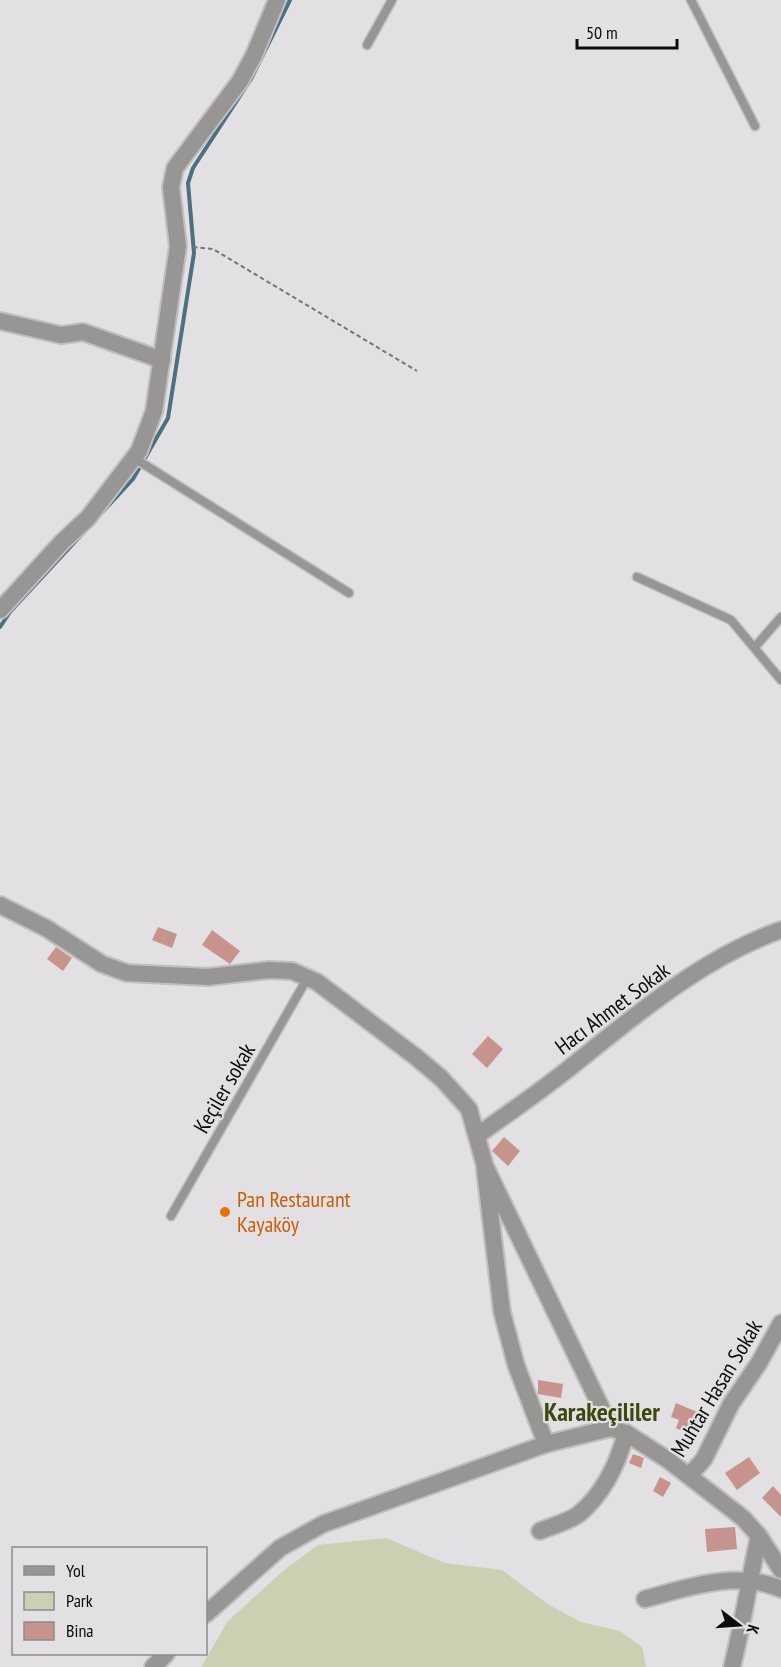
<svg xmlns="http://www.w3.org/2000/svg" width="781" height="1667" viewBox="0 0 781 1667" font-family="'PT Sans Narrow',sans-serif">
  <style>
    .green { fill: #cad1b3 }
    .lines { fill: none; stroke-linecap: round; stroke-linejoin: round }
    .stream { stroke: #4d6f7f; stroke-width: 4 }
    .building { fill: #c6948c }
    .service-casing { stroke: #c0bec1; stroke-width: 11 }
    .minor-casing { stroke: #c0bec1; stroke-width: 20 }
    .tertiary-casing { stroke: #c0bec1; stroke-width: 20 }
    .path { stroke: #777577; stroke-width: 2; stroke-dasharray: 4.5 3; stroke-linecap: butt }
    .service { stroke: #989695; stroke-width: 8 }
    .minor { stroke: #989695; stroke-width: 16 }
    .tertiary { stroke: #989695; stroke-width: 16 }
    .food-dot { fill: #e8710a; stroke: #e2e0e3; stroke-width: 2 }
    .labels { text-anchor: middle; dominant-baseline: central; stroke-width: 4.5; stroke-linejoin: round; paint-order: stroke }
    .street-label { font-size: 22px; fill: #0d0c0d; stroke: #e2e0e3 }
    .food-label { font-size: 22px; fill: #c56008; stroke: #e2e0e3; text-anchor: start }
    .quarter-label { font-size: 26px; font-weight: bold; fill: #3d480e; stroke: #e2e0e3 }
  </style>
  <rect width="100%" height="100%" fill="#e2e0e3"/>
  <path class="green" d="M386 1538 445 1563 502 1570 549 1605 581 1622 620 1631 642 1647 646 1667H201L228 1621 283 1571 318 1545Z"/>
  <g class="lines">
    <path class="stream" d="M0 627 10 612 133 479 168 418 194 253 188 183 193 168 251 79 290 0"/>
  </g>
  <g class="building">
    <path d="M158 927 177 934 172 948 152 940Z"/>
    <path d="M212 930 240 951 230 964 202 945Z"/>
    <path d="M56 947 72 958 63 971 47 959Z"/>
    <path d="M488 1036 503 1049 487 1068 472 1054Z"/>
    <path d="M504 1137 520 1151 508 1166 492 1151Z"/>
    <path d="M538 1380 563 1384 561 1398 538 1394Z"/>
    <path d="M676 1403 702 1414 693 1436 676 1428 679 1420 671 1417Z"/>
    <path d="M633 1454 644 1458 641 1468 629 1463Z"/>
    <path d="M749 1457 760 1473 737 1490 725 1473Z"/>
    <path d="M660 1477 671 1483 663 1497 653 1491Z"/>
    <path d="M773 1486 781 1495V1517L762 1498Z"/>
    <path d="M735 1527 737 1549 707 1552 705 1529Z"/>
  </g>
  <g class="lines">
    <g class="service-casing">
      <g id="service">
        <path d="M691 0 755 126"/>
        <path d="M367 45 392 0"/>
        <path d="M134 458 349 593"/>
        <path d="M637 577 731 620 781 680"/>
        <path d="M755 647 781 617"/>
        <path d="M171 1216 308 977"/>
      </g>
    </g>
    <g class="minor-casing">
      <g id="minor">
        <path d="M0 321 61 335 83 332 162 360"/>
        <path d="M0 610 62 542 88 518 139 451 154 411 178 246 171 187 175 168 240 81 254 55 277 0"/>
        <path d="M478 1135C507 1114 538 1093 567 1070 632 1018 701 958 781 930"/>
        <path d="M485 1170 502 1312 516 1365 546 1444"/>
        <path d="M689 1476 704 1459 731 1404 759 1363 781 1323"/>
        <path d="M540 1531C552 1526 568 1522 579 1514 603 1494 618 1463 626 1433"/>
        <path d="M645 1599C689 1587 737 1570 781 1589"/>
        <path d="M206 1614 280 1548 323 1524 546 1444 611 1428"/>
        <path d="M153 1667 166 1654"/>
        <path d="M732 1667C743 1624 749 1580 759 1536"/>
      </g>
    </g>
    <g class="tertiary-casing">
      <path id="tertiary" d="M0 905 46 928 102 964 127 973 208 977 269 970 292 971 317 982 416 1057 441 1078 469 1109 485 1166 611 1428 626 1433 668 1460 743 1518 759 1536 781 1570"/>
    </g>
    <path class="path" d="M193 247 213 249 417 371"/>
    <use href="#service" class="service"/>
    <use href="#minor" class="minor"/>
    <use href="#tertiary" class="tertiary"/>
  </g>
  <circle class="food-dot" cx="225" cy="1212" r="6"/>
  <g class="labels">
    <g class="street-label">
      <text transform="translate(612 1008) rotate(-37)">Hacı Ahmet Sokak</text>
      <text transform="translate(224 1088) rotate(-60)">Keçiler sokak</text>
      <text transform="translate(716 1388) rotate(-59)">Muhtar Hasan Sokak</text>
    </g>
    <g class="food-label">
      <text x="237" y="1199">Pan Restaurant<tspan x="237" dy="25">Kayaköy</tspan></text>
    </g>
    <g class="quarter-label">
      <text x="602" y="1411">Karakeçililer</text>
    </g>
  </g>
  <rect x="12" y="1547" width="195" height="108" fill="#e2e0e3" stroke="#8d8b8d" stroke-width="1.5"/>
  <rect x="24" y="1566" width="30" height="9" fill="#989695" stroke="#8d8b8d" stroke-width="1.5"/>
  <text x="66" y="1577" font-size="18" fill="#0d0c0d">Yol</text>
  <rect x="24" y="1592" width="30" height="18" fill="#cad1b3" stroke="#8d8b8d" stroke-width="1.5"/>
  <text x="66" y="1607" font-size="18" fill="#0d0c0d">Park</text>
  <rect x="24" y="1622" width="30" height="18" fill="#c6948c" stroke="#8d8b8d" stroke-width="1.5"/>
  <text x="66" y="1637" font-size="18" fill="#0d0c0d">Bina</text>
  <g transform="translate(739 1625) rotate(107)" stroke="#e2e0e3" stroke-width="4.5" paint-order="stroke">
  <path d="M0-4.5L10 22L0 15L-10 22Z" fill="#0d0c0d"/>
  <text y="-9" font-size="16" font-weight="bold" text-anchor="middle" fill="#0d0c0d">K</text>
  </g>
  <path d="M577 39v9h100v-9" fill="none" stroke="#0d0c0d" stroke-width="3"/>
  <text x="586" y="39" font-size="18" fill="#0d0c0d" stroke="#e2e0e3" stroke-width="4.5" paint-order="stroke">50 m</text>
</svg>
